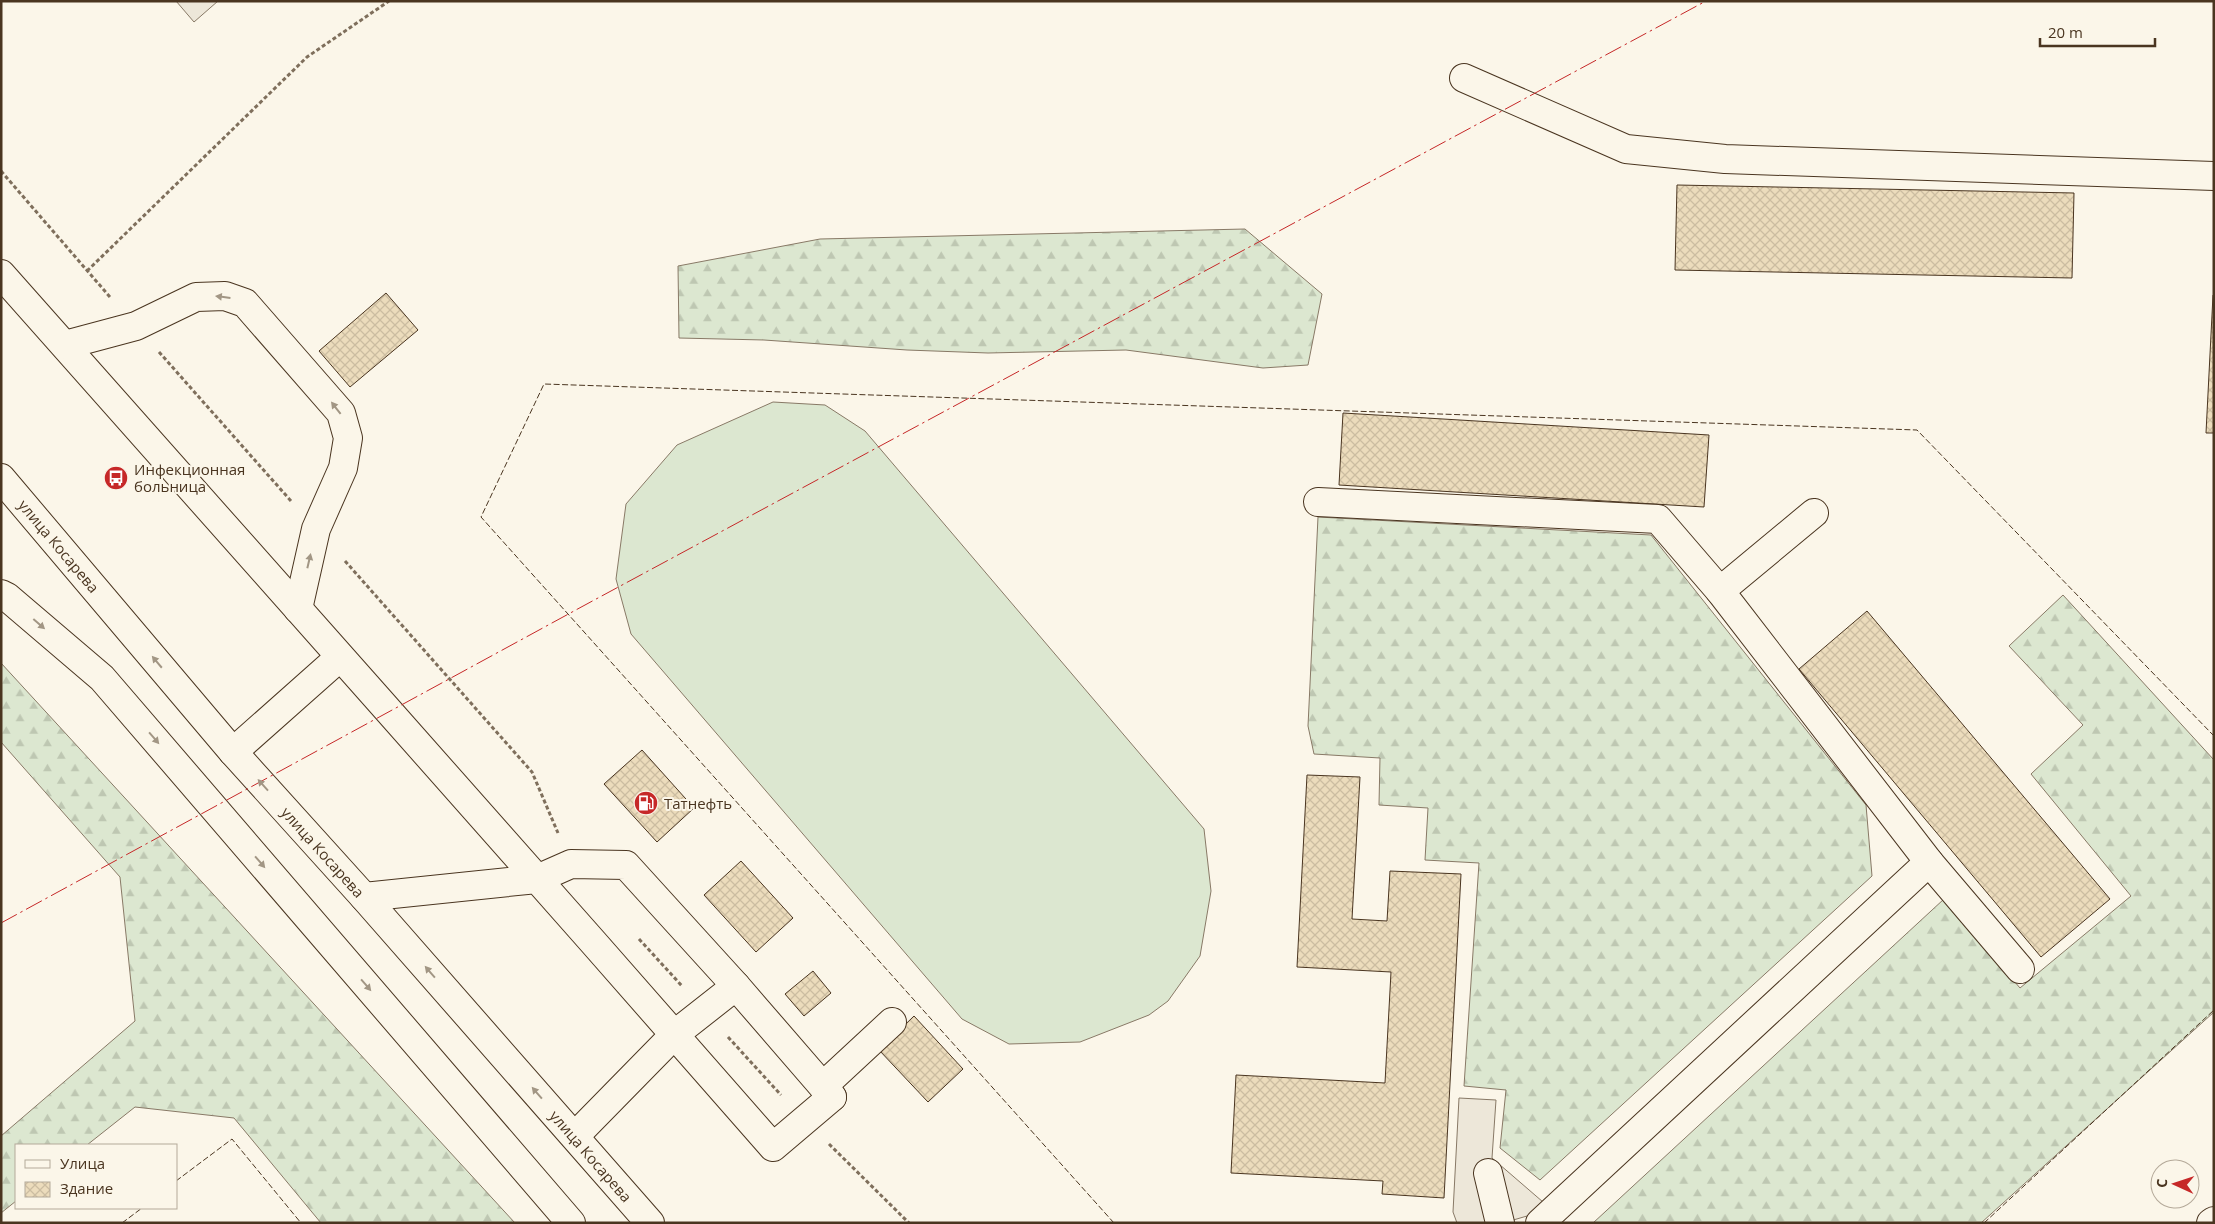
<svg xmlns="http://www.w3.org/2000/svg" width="2215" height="1224" viewBox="0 0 2215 1224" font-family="'Open Sans',sans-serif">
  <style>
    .grass { fill: #dce7d0; stroke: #887966 }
    .forest { fill: url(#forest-firs); stroke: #887966 }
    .parking { fill: #ede7d9; stroke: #887966 }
    .building { fill: url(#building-cross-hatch); stroke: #4a3520 }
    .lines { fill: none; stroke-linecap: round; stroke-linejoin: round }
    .minor-casing { stroke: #4a3520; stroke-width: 30 }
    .major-casing { stroke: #4a3520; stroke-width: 30 }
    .path { stroke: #7f6f5c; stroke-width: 3; stroke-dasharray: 4 2.5; stroke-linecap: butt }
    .minor { stroke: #fbf6e9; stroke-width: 28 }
    .major { stroke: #fbf6e9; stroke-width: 28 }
    .fence { stroke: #4a3520; stroke-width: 1; stroke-dasharray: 6 2.5; stroke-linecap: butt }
    .power { stroke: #c62828; stroke-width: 1; stroke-dasharray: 18 4 2.5 4; stroke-linecap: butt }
    .oneway { fill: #a29684 }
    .labels { text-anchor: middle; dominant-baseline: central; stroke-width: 4; stroke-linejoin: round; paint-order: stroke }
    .poi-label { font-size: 15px; fill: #4a3520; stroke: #fbf6e9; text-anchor: start }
    .street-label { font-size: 15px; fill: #4a3520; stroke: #fbf6e9 }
  </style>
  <defs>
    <pattern id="forest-firs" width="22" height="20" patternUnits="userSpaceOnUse" patternTransform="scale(1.25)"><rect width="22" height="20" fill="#dce7d0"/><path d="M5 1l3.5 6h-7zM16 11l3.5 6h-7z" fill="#bec7b2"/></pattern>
    <pattern id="building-cross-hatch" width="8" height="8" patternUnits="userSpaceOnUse" patternTransform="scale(1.25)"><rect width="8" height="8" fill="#ecdcbc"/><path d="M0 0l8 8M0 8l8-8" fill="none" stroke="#ccbda1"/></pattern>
  </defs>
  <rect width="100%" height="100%" fill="#fbf6e9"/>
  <path class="grass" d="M773 402 825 405 865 431 1204 829 1211 891 1200 956 1168 1001 1149 1015 1080 1042 1009 1044 962 1019 631 634 616 579 626 504 677 445Z"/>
  <g class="forest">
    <path d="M1245 229 1322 294 1308 365 1263 368 1126 350 988 353 907 350 764 340 679 338 678 266 820 239Z"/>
    <path d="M1318 517 1651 535 1866 805 1872 876 1540 1180 1500 1148 1506 1090 1464 1086 1479 863 1425 860 1428 808 1379 805 1380 758 1314 754 1308 726Z"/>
    <path d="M2063 595 2214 760V1012L1981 1223H1593L1944 899 2020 988 2131 896 2031 774 2083 725 2009 646Z"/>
    <path d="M1 663 515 1223H321L234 1118 135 1107 87 1145H16V1201L1 1213V1136L135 1021 120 877 1 742Z"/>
  </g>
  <g class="parking">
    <path d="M176 1H218L194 22Z"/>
    <path d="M1459 1098 1496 1100 1492 1158 1543 1202 1527 1216 1503 1223H1457L1453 1212Z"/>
  </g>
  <g class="building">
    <path d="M1677 185 2074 193 2072 278 1675 270Z"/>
    <path d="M386 293 418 330 350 387 319 351Z"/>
    <path d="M2213 295H2214V433H2206Z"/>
    <path d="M1343 413 1709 435 1704 507 1339 485Z"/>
    <path d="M1867 611 2110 899 2041 957 1799 669Z"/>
    <path d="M642 750 694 808 657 842 604 784Z"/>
    <path d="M1307 775 1360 777 1352 919 1387 921 1390 871 1461 874 1444 1198 1382 1194 1383 1181 1231 1173 1236 1075 1385 1083 1391 972 1297 967Z"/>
    <path d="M741 861 793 918 756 952 704 895Z"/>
    <path d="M813 971 831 993 804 1016 785 994Z"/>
    <path d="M914 1016 963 1069 928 1102 879 1050Z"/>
  </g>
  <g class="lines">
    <g class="minor-casing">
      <g id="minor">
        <path d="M1464 78 1626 149 1725 159 2214 176"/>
        <path d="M1 274C130 418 258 563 386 708 515 854 645 1000 773 1147L832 1097 736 986 626 865 571 864 537 879 364 897"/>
        <path d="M65 345 136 326 196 297 225 296 245 303 341 413 348 438 343 468 316 529 298 609"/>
        <path d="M1318 502 1658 519 1720 591 1929 862 2020 969"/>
        <path d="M1720 591 1814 513"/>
        <path d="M233 752 340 657"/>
        <path d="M832 1097 823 1086 892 1022"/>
        <path d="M575 1136 675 1034 736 986"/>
        <path d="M1488 1173 1500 1223"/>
        <path d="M1540 1223 1929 862"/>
        <path d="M2211 1223 2214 1221"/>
      </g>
    </g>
    <g class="major-casing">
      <g id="major">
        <path d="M1 478 233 752 364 897 650 1223"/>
        <path d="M1 594 7 597 102 678 571 1223"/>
      </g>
    </g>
    <g class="path">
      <path d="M1 171 110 297"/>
      <path d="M87 271 307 57 389 1"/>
      <path d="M159 352 291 501"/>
      <path d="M345 561 532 772 558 833"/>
      <path d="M639 939 682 986"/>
      <path d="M728 1037 781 1095"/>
      <path d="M829 1144 909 1223"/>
    </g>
    <use href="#minor" class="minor"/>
    <use href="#major" class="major"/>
    <g class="fence">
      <path d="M176 1181 232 1139 301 1223"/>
      <path d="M122 1223 142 1208"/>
      <path d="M1114 1223 481 517 544 384 1917 430 2214 736"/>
      <path d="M1984 1223 2214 1010"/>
    </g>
    <path class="power" d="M1 923 585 605 1706 1"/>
  </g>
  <defs><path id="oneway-solid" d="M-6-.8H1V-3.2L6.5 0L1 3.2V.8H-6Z" transform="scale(1.25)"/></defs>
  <g class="oneway">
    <use href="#oneway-solid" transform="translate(223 297) rotate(-173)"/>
    <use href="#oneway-solid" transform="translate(336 408) rotate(-128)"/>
    <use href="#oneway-solid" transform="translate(309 561) rotate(-77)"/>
    <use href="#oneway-solid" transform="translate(39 624) rotate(41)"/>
    <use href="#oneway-solid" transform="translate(157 662) rotate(-130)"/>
    <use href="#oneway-solid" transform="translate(154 738) rotate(49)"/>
    <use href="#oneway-solid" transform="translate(263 785) rotate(-132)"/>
    <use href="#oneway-solid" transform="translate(260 862) rotate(49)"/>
    <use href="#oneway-solid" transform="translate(430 972) rotate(-131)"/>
    <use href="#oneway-solid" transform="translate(366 985) rotate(49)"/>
    <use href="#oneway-solid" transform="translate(537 1093) rotate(-131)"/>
  </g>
  <defs>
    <g id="bus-disc" transform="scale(1.25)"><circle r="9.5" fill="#c62828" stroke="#fbf6e9"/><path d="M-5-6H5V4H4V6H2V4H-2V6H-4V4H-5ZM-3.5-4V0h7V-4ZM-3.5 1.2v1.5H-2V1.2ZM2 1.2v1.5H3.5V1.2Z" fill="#fff"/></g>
    <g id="fuel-disc" transform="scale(1.25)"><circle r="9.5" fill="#c62828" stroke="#fbf6e9"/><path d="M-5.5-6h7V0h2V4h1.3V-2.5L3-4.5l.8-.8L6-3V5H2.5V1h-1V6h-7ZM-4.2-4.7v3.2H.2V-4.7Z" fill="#fff"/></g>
  </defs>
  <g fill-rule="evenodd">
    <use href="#bus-disc" x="116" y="478"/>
    <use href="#fuel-disc" x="646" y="803"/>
  </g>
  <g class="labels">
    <g class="poi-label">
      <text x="134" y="469">Инфекционная<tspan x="134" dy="17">больница</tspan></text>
      <text x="664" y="803">Татнефть</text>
    </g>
    <g class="street-label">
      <text transform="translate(59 546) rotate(50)">улица Косарева</text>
      <text transform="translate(323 852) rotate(48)">улица Косарева</text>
      <text transform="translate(591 1156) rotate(49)">улица Косарева</text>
    </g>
  </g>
  <rect width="2215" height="1224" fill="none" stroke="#4a3520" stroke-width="5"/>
  <rect x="15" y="1144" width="162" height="65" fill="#fbf6e9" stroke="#b4a999"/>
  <rect x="25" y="1160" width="25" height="8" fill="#fbf6e9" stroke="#b4a999"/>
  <text x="60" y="1169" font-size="15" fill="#4a3520">Улица</text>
  <rect x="25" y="1182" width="25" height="15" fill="url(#building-cross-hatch)" stroke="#b4a999"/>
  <text x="60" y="1194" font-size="15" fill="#4a3520">Здание</text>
  <g transform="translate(2175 1184) rotate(273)"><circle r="24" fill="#fbf6e9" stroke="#b4a999"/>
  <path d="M0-4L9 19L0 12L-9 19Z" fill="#c62828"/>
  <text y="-8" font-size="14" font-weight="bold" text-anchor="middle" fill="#4a3520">С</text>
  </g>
  <path d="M2040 38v8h115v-8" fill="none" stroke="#4a3520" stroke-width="2.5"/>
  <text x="2048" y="38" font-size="15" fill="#4a3520" stroke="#fbf6e9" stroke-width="4" paint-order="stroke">20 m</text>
</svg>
